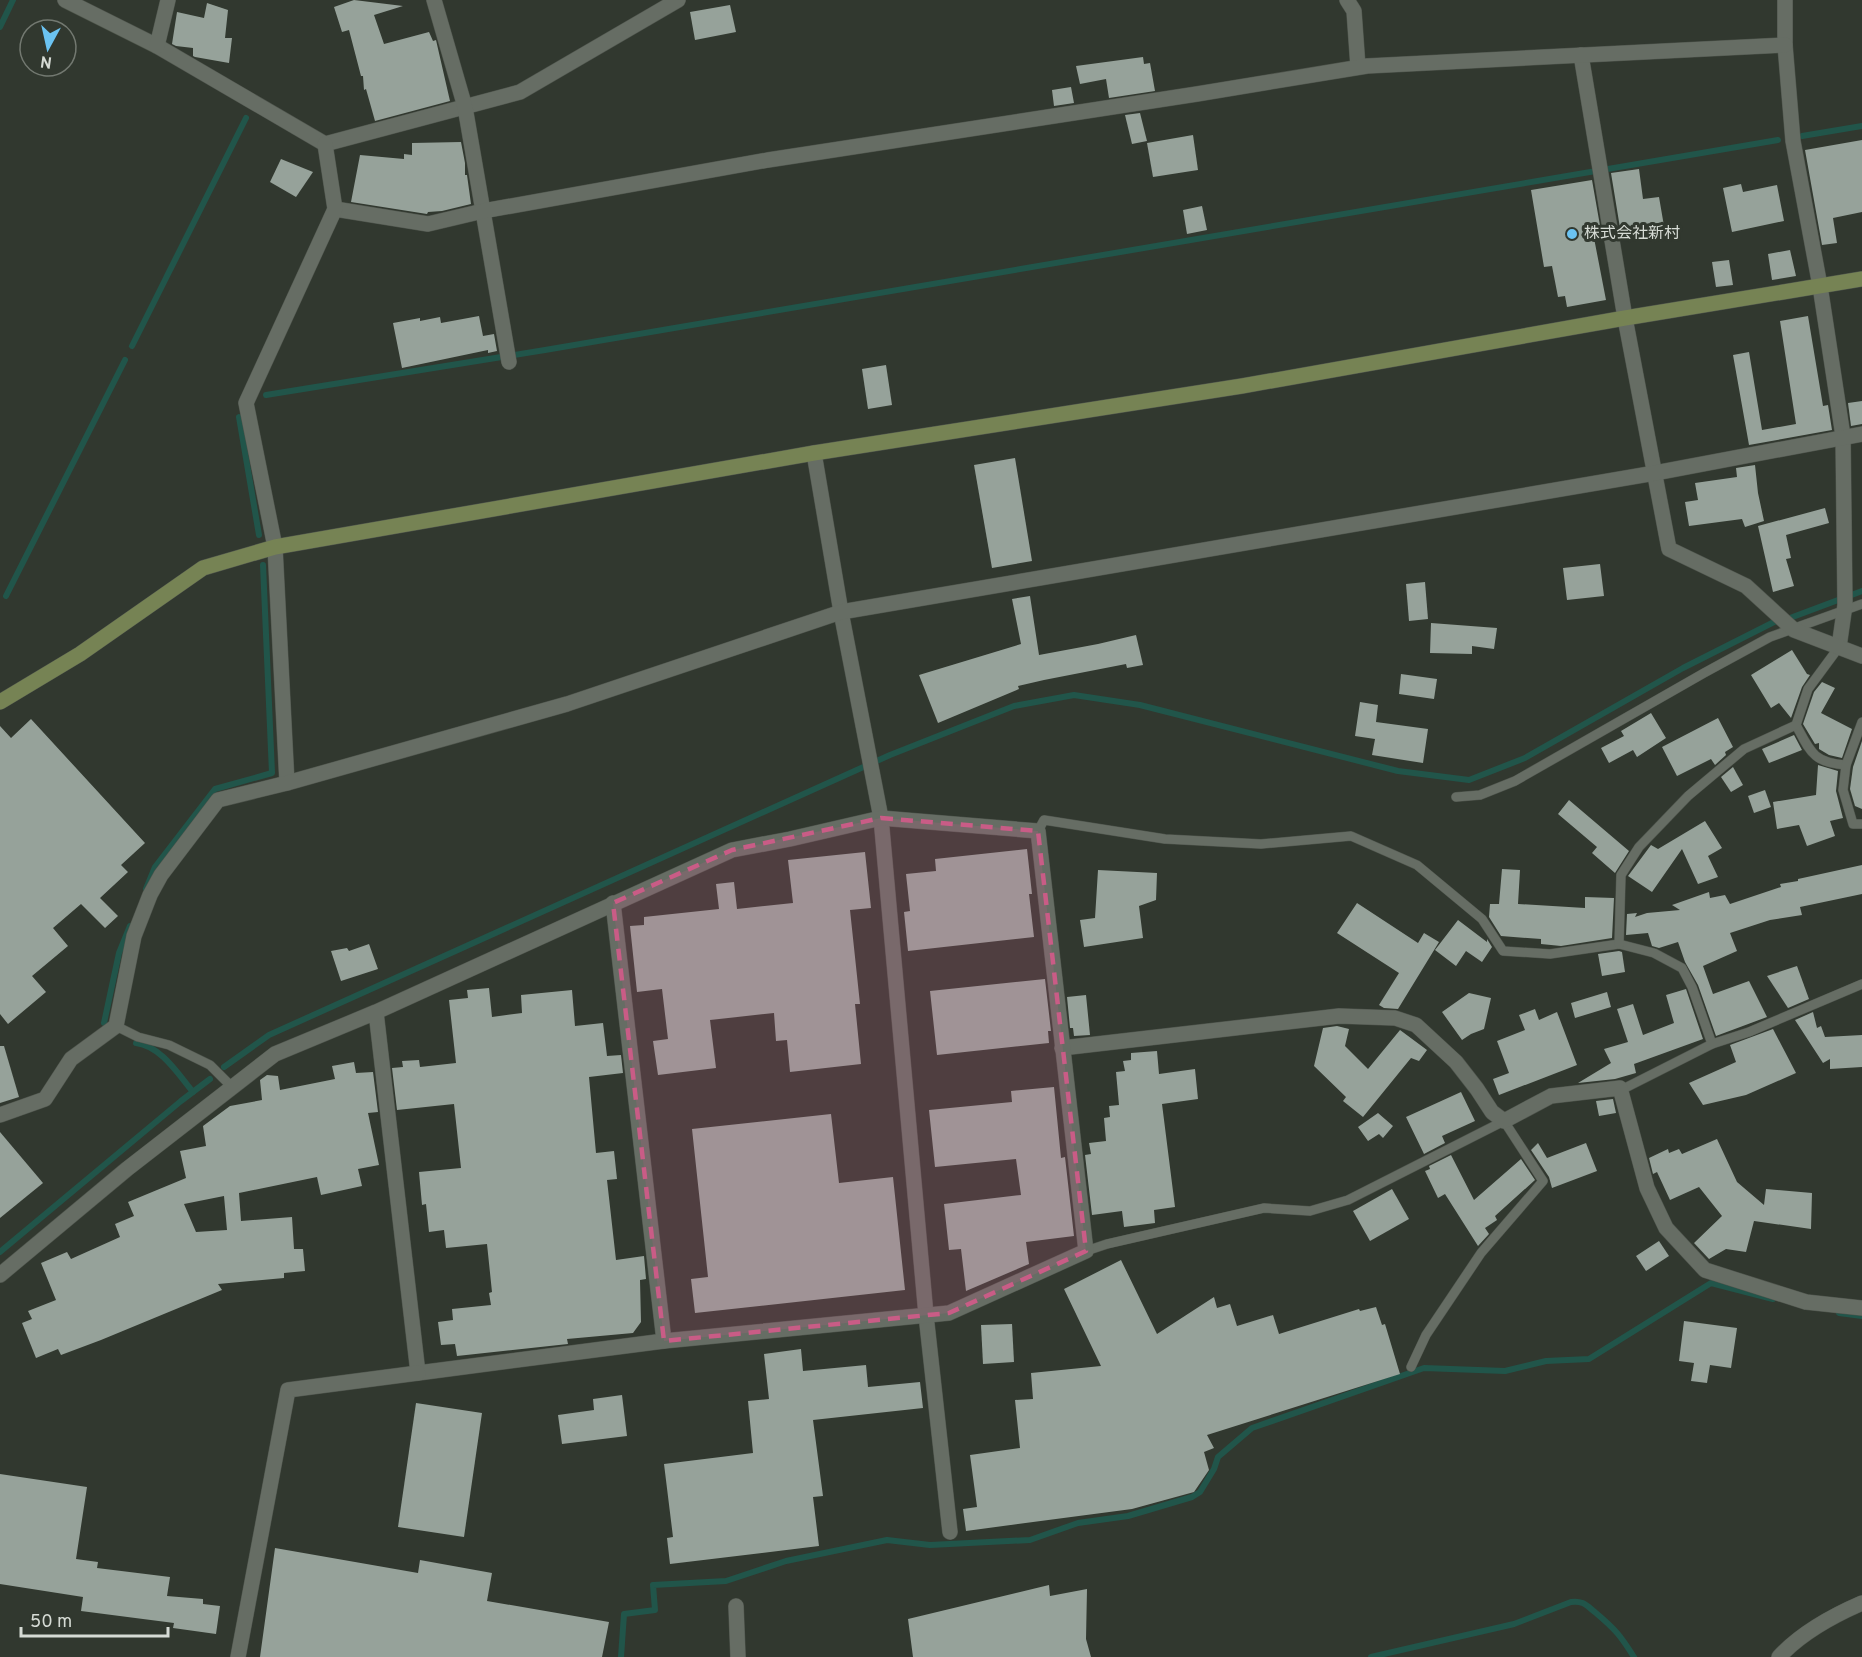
<svg xmlns="http://www.w3.org/2000/svg" width="1862" height="1657" viewBox="0 0 1862 1657" font-family="Overpass,'Noto Sans JP',sans-serif">
  <style>
    .lines { fill: none; stroke-linecap: round; stroke-linejoin: round }
    .stream { stroke: #21554a; stroke-width: 6 }
    .building { fill: #96a29a; fill-rule: evenodd }
    .lane-casing { stroke: #4e544c; stroke-width: 10 }
    .street-casing { stroke: #4e544c; stroke-width: 16 }
    .secondary-casing { stroke: #4e544c; stroke-width: 16 }
    .lane { stroke: #666d64; stroke-width: 9 }
    .street { stroke: #666d64; stroke-width: 15 }
    .secondary { stroke: #768354; stroke-width: 15 }
    .marked { fill: #c95c86; fill-opacity: 0.2; stroke: #c95c86; stroke-width: 4.5; stroke-dasharray: 12 8; stroke-linejoin: round }
    .poi-dot { fill: #6bc3f2; stroke: #31382f; stroke-width: 2 }
    .labels { text-anchor: middle; dominant-baseline: central; stroke-width: 6; stroke-linejoin: round; paint-order: stroke }
    .poi-label { font-size: 16px; fill: #d6dbd5; stroke: #31382f; text-anchor: start }
  </style>
  <rect width="100%" height="100%" fill="#31382f"/>
  <g class="lines">
    <g class="stream">
      <path d="M0 27 13 0"/>
      <path d="M1802 136 1862 126"/>
      <path d="M132 346 246 118"/>
      <path d="M266 395 545 350 1778 140"/>
      <path d="M239 417 259 535"/>
      <path d="M6 596 125 360"/>
      <path d="M146 889 155 867 215 789 272 773 263 565"/>
      <path d="M104 1023 119 953 130 926"/>
      <path d="M136 1043C161 1046 178 1074 193 1092"/>
      <path d="M224 1067 269 1035 890 755 1014 706 1074 695 1140 705 1398 771 1469 780 1525 758 1683 668 1774 622 1790 618 1862 591"/>
      <path d="M0 1252 181 1101 210 1079"/>
      <path d="M1839 1313 1862 1316"/>
      <path d="M621 1657 624 1614 655 1610 653 1585 726 1581 786 1561 887 1540 930 1545 1030 1540 1078 1523 1128 1516 1192 1497 1200 1492 1214 1469 1218 1457 1252 1428 1424 1368 1505 1371 1546 1361 1589 1359 1711 1283 1773 1299"/>
      <path d="M1371 1657 1514 1624 1571 1602C1583 1600 1587 1606 1596 1613 1616 1630 1620 1635 1634 1657"/>
    </g>
  </g>
  <g class="building">
    <path d="M354 0 403 6 374 15 384 44 429 32 433 41 436 40 450 101 375 121 366 89 364 90 363 76H361L349 30 342 32 334 7Z"/>
    <path d="M207 3 228 10 225 38H232L229 63 195 57 193 56V48L176 46 172 44 177 12 204 18Z"/>
    <path d="M730 5 736 32 695 40 690 12Z"/>
    <path d="M1143 57 1144 64 1150 63 1155 91 1109 98 1106 79 1080 84 1076 66Z"/>
    <path d="M1071 87 1074 103 1054 106 1052 90Z"/>
    <path d="M1140 113 1147 141 1132 144 1125 115Z"/>
    <path d="M1193 135 1198 170 1153 177 1147 143Z"/>
    <path d="M1862 140V212L1833 218 1837 243 1822 245 1805 150Z"/>
    <path d="M461 142 465 163V175H467L471 204 442 211 428 212 427 214 351 202 360 155 404 159V154L412 155V143Z"/>
    <path d="M281 159 313 172 296 197 270 182Z"/>
    <path d="M1639 169 1643 199 1659 197 1664 226 1621 234 1611 173Z"/>
    <path d="M1592 180 1602 237 1594 238 1606 300 1567 307 1565 296 1558 297 1552 266 1544 267 1531 190Z"/>
    <path d="M1741 184 1743 192 1777 185 1784 221 1732 232 1723 188Z"/>
    <path d="M1202 206 1207 230 1187 234 1183 210Z"/>
    <path d="M1790 250 1796 276 1772 280 1768 254Z"/>
    <path d="M1729 260 1733 285 1716 287 1712 262Z"/>
    <path d="M479 316 483 336 494 334 497 351 488 353V350L402 368 393 323 420 318V321L440 317 441 323Z"/>
    <path d="M1808 316 1823 406 1828 405 1832 430 1749 445 1733 355 1749 352 1762 430 1796 424 1780 321Z"/>
    <path d="M886 365 892 405 868 409 862 369Z"/>
    <path d="M1862 401V424L1851 426 1848 403Z"/>
    <path d="M1015 458 1032 561 992 568 974 465Z"/>
    <path d="M1755 465 1758 493 1764 521 1745 527 1742 519 1689 526 1685 502 1698 500 1695 483 1737 477 1736 468Z"/>
    <path d="M1825 508 1829 523 1786 535 1791 558 1786 559 1794 586 1773 592 1758 526Z"/>
    <path d="M1600 564 1604 596 1567 600 1563 568Z"/>
    <path d="M1425 582 1428 619 1409 621 1406 584Z"/>
    <path d="M1030 596 1039 655 1098 644 1136 635 1143 665 1127 668 1126 664 1044 680 1018 686 1019 689 938 723 919 675 1021 644 1012 599Z"/>
    <path d="M1431 623 1497 628 1494 649 1472 646V654L1430 653Z"/>
    <path d="M1792 650 1807 674 1810 675 1802 687 1791 718 1779 703 1771 708 1751 675Z"/>
    <path d="M1401 674 1437 679 1434 699 1399 694Z"/>
    <path d="M1822 682 1835 688 1821 713 1852 729 1842 758 1829 755 1819 749V743L1815 744 1803 724 1814 692Z"/>
    <path d="M1360 702 1378 705 1376 722 1428 729 1423 763 1372 755 1375 739 1355 736Z"/>
    <path d="M1651 713 1666 738 1637 757 1633 750 1609 763 1601 748 1624 736 1621 731Z"/>
    <path d="M1718 718 1733 747 1725 752 1726 755 1715 765 1711 759 1677 776 1662 747Z"/>
    <path d="M31 719 145 843 121 865 128 872 100 898 118 916 105 928 81 904 53 928 68 946 32 976 46 992 8 1024 0 1014V726L11 738Z"/>
    <path d="M1794 735 1802 750 1769 763 1762 749Z"/>
    <path d="M1862 741V809L1855 806 1850 789 1853 767Z"/>
    <path d="M1818 765 1838 771 1836 791 1843 818 1830 821 1835 836 1807 846 1799 825 1777 829 1773 802 1816 795Z"/>
    <path d="M1733 767 1743 785 1731 792 1721 777Z"/>
    <path d="M1765 790 1771 807 1754 813 1748 796Z"/>
    <path d="M1569 800 1629 851 1615 873 1592 853 1597 847 1558 814Z"/>
    <path d="M1705 821 1722 848 1708 856 1718 877 1698 884 1682 849 1652 892 1628 876 1651 845 1658 849Z"/>
    <path d="M1027 849 1032 894H1029L1034 937 908 951 904 912 910 911 906 874 936 871 935 859Z"/>
    <path d="M865 852 871 908 850 910 860 1004H855L861 1064 790 1072 787 1040 776 1041 774 1013 710 1020 716 1068 658 1075 653 1041 668 1039 662 989 637 992 630 926 644 925V917L719 909 716 884 734 882 737 909 793 903 788 860Z"/>
    <path d="M1862 865V894L1800 907 1802 915 1770 920 1730 933 1737 951 1703 966 1713 994 1749 981 1767 1017 1716 1036 1698 985 1685 962 1678 942 1659 948 1652 946 1648 933 1626 935 1627 914 1637 913 1635 917 1647 913 1680 910 1672 905 1709 892 1710 898 1725 895 1730 904 1781 887 1780 884 1798 881V879Z"/>
    <path d="M1502 869 1520 870 1518 904 1585 908V897L1614 898 1612 938 1561 946 1541 944V939L1501 936 1489 917 1490 904H1499Z"/>
    <path d="M1098 870 1157 873 1156 900 1139 906 1143 938 1084 947 1080 920 1095 918Z"/>
    <path d="M1357 903 1418 943 1424 933 1439 942 1398 1009 1384 1008 1379 1005 1399 973 1337 933Z"/>
    <path d="M1458 920 1487 942V939L1492 947 1482 962 1466 951 1456 966 1435 950Z"/>
    <path d="M369 944 378 969 341 981 331 951 347 948 349 951Z"/>
    <path d="M1619 951 1622 952 1625 972 1602 976 1598 954Z"/>
    <path d="M1797 966 1809 999 1788 1008 1767 976Z"/>
    <path d="M1045 979 1051 1031H1048L1049 1043 937 1055 930 991Z"/>
    <path d="M489 988 492 1017 522 1013 521 995 572 990 575 1026 603 1023 607 1056 621 1055 623 1073 589 1077 596 1153 614 1151 617 1179 607 1180 616 1260 644 1256 646 1279 640 1280 641 1322 633 1333 567 1339 568 1344 457 1356 455 1344 441 1345 438 1322 453 1320 452 1309 491 1305 489 1293 492 1292 487 1244 446 1248 444 1230 429 1232 426 1204 422 1205 419 1172 461 1168 454 1104 397 1110 392 1068 403 1067 402 1061 419 1060 420 1067 456 1063 449 1000 468 998 467 990Z"/>
    <path d="M1686 989 1703 1039 1634 1064 1636 1073 1615 1079 1578 1083 1611 1063 1604 1049 1628 1042 1617 1009 1633 1004 1643 1035 1674 1023 1666 995Z"/>
    <path d="M1607 992 1611 1007 1575 1018 1571 1003Z"/>
    <path d="M1469 993 1491 998 1484 1029 1471 1034 1462 1040 1442 1012Z"/>
    <path d="M1086 995 1090 1035 1074 1036 1073 1028H1070L1067 997Z"/>
    <path d="M1535 1009 1539 1020 1557 1012 1577 1065 1499 1095 1493 1079 1509 1073 1497 1041 1525 1030 1519 1015Z"/>
    <path d="M1813 1012 1817 1028 1821 1026 1825 1037 1862 1035V1067L1830 1069V1059L1823 1063 1795 1020Z"/>
    <path d="M1337 1026 1349 1029 1345 1046 1368 1069 1400 1030 1427 1050 1419 1061 1411 1058 1363 1117 1343 1101 1346 1097 1314 1066 1323 1028Z"/>
    <path d="M1773 1029 1796 1073 1746 1095 1703 1105 1689 1083 1736 1062 1730 1045Z"/>
    <path d="M0 1046H4L19 1097 0 1103Z"/>
    <path d="M1157 1051 1159 1074 1195 1069 1198 1099 1162 1104 1175 1207 1154 1210 1155 1223 1124 1227 1122 1211 1092 1215 1085 1155 1091 1154 1089 1143 1106 1141 1104 1118 1110 1117 1109 1106 1119 1105 1116 1072 1125 1071 1123 1061 1131 1060V1053Z"/>
    <path d="M354 1062 356 1073 373 1072 378 1112 368 1113 379 1165 358 1169 362 1186 321 1195 317 1177 239 1193 241 1221 292 1217 294 1249H303L305 1271 284 1273V1278L218 1284 222 1290 101 1340 61 1355 58 1349 36 1358 22 1323 32 1319 28 1311 56 1300 41 1263 67 1252 71 1259 120 1237 115 1224 134 1216 128 1202 186 1178 180 1151 206 1146 203 1126 230 1106 262 1100 260 1080 267 1075 278 1076 280 1090 335 1079 332 1066ZM224 1196 227 1230 196 1232 184 1204Z"/>
    <path d="M1054 1087 1061 1158 1065 1157 1074 1236 1026 1242 1029 1264 966 1291 961 1249 949 1250 944 1204 1021 1195 1016 1159 935 1167 929 1110 1012 1102 1011 1091Z"/>
    <path d="M1461 1092 1475 1121 1442 1136 1445 1143 1424 1154 1406 1117Z"/>
    <path d="M1613 1099 1616 1113 1599 1116 1596 1101Z"/>
    <path d="M1378 1113 1393 1126 1383 1138 1379 1134 1368 1141 1358 1127Z"/>
    <path d="M831 1114 839 1183 893 1177 905 1290 695 1313 691 1279 708 1277 692 1129Z"/>
    <path d="M0 1132 43 1183 0 1218Z"/>
    <path d="M1717 1139 1737 1182 1764 1205 1766 1189 1812 1193 1811 1229 1754 1221 1746 1252 1726 1249 1709 1259 1694 1243 1722 1216 1699 1187 1670 1200 1657 1172 1653 1174 1649 1158 1668 1149 1669 1153 1679 1149 1682 1154Z"/>
    <path d="M1538 1143 1547 1158 1586 1143 1597 1171 1552 1188 1549 1177 1531 1150Z"/>
    <path d="M1451 1155 1474 1200 1521 1159 1535 1180 1495 1216 1497 1220 1485 1228 1489 1234 1478 1246 1445 1194 1438 1198 1425 1171 1430 1169 1429 1166Z"/>
    <path d="M1392 1189 1409 1219 1370 1241 1353 1211Z"/>
    <path d="M1659 1241 1669 1256 1646 1271 1636 1256Z"/>
    <path d="M1121 1260 1157 1334 1214 1297 1217 1308 1230 1304 1237 1326 1273 1315 1279 1334 1359 1309 1360 1311 1376 1307 1382 1325 1385 1324 1400 1374 1207 1435 1214 1448 1204 1452 1209 1470 1194 1492 1132 1509 966 1531 963 1509 977 1507 970 1455 1020 1448 1015 1400 1033 1399 1031 1373 1101 1366 1064 1289Z"/>
    <path d="M1684 1321 1737 1328 1731 1368 1710 1365 1707 1383 1691 1381 1694 1363 1679 1361Z"/>
    <path d="M1012 1324 1014 1362 983 1364 981 1325Z"/>
    <path d="M801 1349 803 1371 866 1365 868 1387 920 1382 923 1408 813 1420 823 1496 813 1497 819 1546 670 1564 667 1538 673 1537 664 1464 753 1453 748 1401 769 1399 764 1354Z"/>
    <path d="M622 1395 627 1436 562 1444 558 1415 594 1410 593 1399Z"/>
    <path d="M416 1403 482 1413 464 1537 398 1527Z"/>
    <path d="M0 1474 87 1487 76 1559 98 1562 97 1568 170 1577 167 1596 203 1599V1604L220 1606 216 1634 173 1628 174 1623 81 1611 83 1597 0 1584Z"/>
    <path d="M275 1548 418 1573 420 1560 492 1573 487 1601 609 1622 602 1657H260Z"/>
    <path d="M1049 1585 1050 1596 1087 1589 1086 1639 1091 1657H913L908 1619Z"/>
  </g>
  <g class="lines">
    <g class="lane-casing">
      <g id="lane">
        <path d="M1839 647 1808 689 1796 725C1810 751 1813 763 1846 765"/>
        <path d="M1862 722 1846 765 1843 790 1853 824H1862"/>
        <path d="M1456 797 1480 795 1515 781 1704 673 1770 637 1862 604"/>
        <path d="M1038 831 1044 820 1165 839 1261 844 1351 836 1417 865 1482 919 1503 951 1550 954 1619 944 1654 953 1682 968 1692 987 1712 1044"/>
        <path d="M1619 944 1621 875 1639 847 1688 796 1744 749 1796 725"/>
        <path d="M116 1026 138 1037 169 1045 210 1065 232 1087"/>
        <path d="M1620 1088 1627 1087 1712 1044 1749 1032 1862 984"/>
        <path d="M1086 1251 1107 1244 1264 1208 1310 1211 1348 1200 1504 1121 1543 1181 1481 1253 1426 1335 1411 1367"/>
      </g>
    </g>
    <g class="street-casing">
      <g id="street">
        <path d="M65 0 157 46 325 144 520 92 678 0"/>
        <path d="M434 0 465 107 509 362"/>
        <path d="M1347 0 1354 11 1358 67"/>
        <path d="M1785 0V45L1793 141 1820 286 1843 436 1845 605 1839 647"/>
        <path d="M157 46 168 0"/>
        <path d="M1581 55 1625 318 1669 549 1746 586 1794 630 1862 656"/>
        <path d="M335 209 428 224 483 211 768 160 1197 94 1367 66 1785 45"/>
        <path d="M814 453 841 612 881 818 926 1315 950 1532"/>
        <path d="M287 783 275 547 246 403 335 209 325 144"/>
        <path d="M613 903 664 1341"/>
        <path d="M1062 1048 1339 1016 1395 1018 1416 1025 1456 1062 1477 1089 1492 1112 1504 1121 1551 1096 1620 1088 1647 1188 1666 1228 1705 1270 1806 1302 1862 1308"/>
        <path d="M0 1115 45 1099 71 1059 116 1026 134 936 150 895 161 875 218 800 287 783 567 704 841 612 1655 473 1862 434"/>
        <path d="M0 1275 127 1169 275 1054 376 1012 732 850 790 839 881 818 1038 831 1086 1251 949 1313 664 1341 418 1373 376 1012"/>
        <path d="M736 1606 738 1657"/>
        <path d="M238 1657 288 1390 418 1373"/>
        <path d="M1779 1657C1801 1633 1832 1616 1862 1603"/>
      </g>
    </g>
    <g class="secondary-casing">
      <path id="secondary" d="M0 702 80 654 203 568 275 547 814 453 1242 386 1625 318 1862 279"/>
    </g>
    <use href="#lane" class="lane"/>
    <use href="#street" class="street"/>
    <use href="#secondary" class="secondary"/>
  </g>
  <path class="marked" d="M881 818 1038 831 1086 1251 949 1313 664 1341 613 903 732 850Z"/>
  <circle class="poi-dot" cx="1572" cy="234" r="6"/>
  <g class="labels">
    <g class="poi-label">
      <text x="1584" y="234">株式会社新村</text>
    </g>
  </g>
  <g transform="translate(48 48) rotate(188)"><circle r="28" fill="#31382f" stroke="#737971" stroke-width="1.5"/>
  <path d="M0-4.5L10 22L0 15L-10 22Z" fill="#6bc3f2"/>
  <text y="-9" font-size="16" font-weight="bold" text-anchor="middle" fill="#d6dbd5">N</text>
  </g>
  <path d="M21 1627v9h147v-9" fill="none" stroke="#d6dbd5" stroke-width="3"/>
  <text x="30" y="1627" font-size="18" fill="#d6dbd5" stroke="#31382f" stroke-width="4.5" paint-order="stroke">50 m</text>
</svg>
